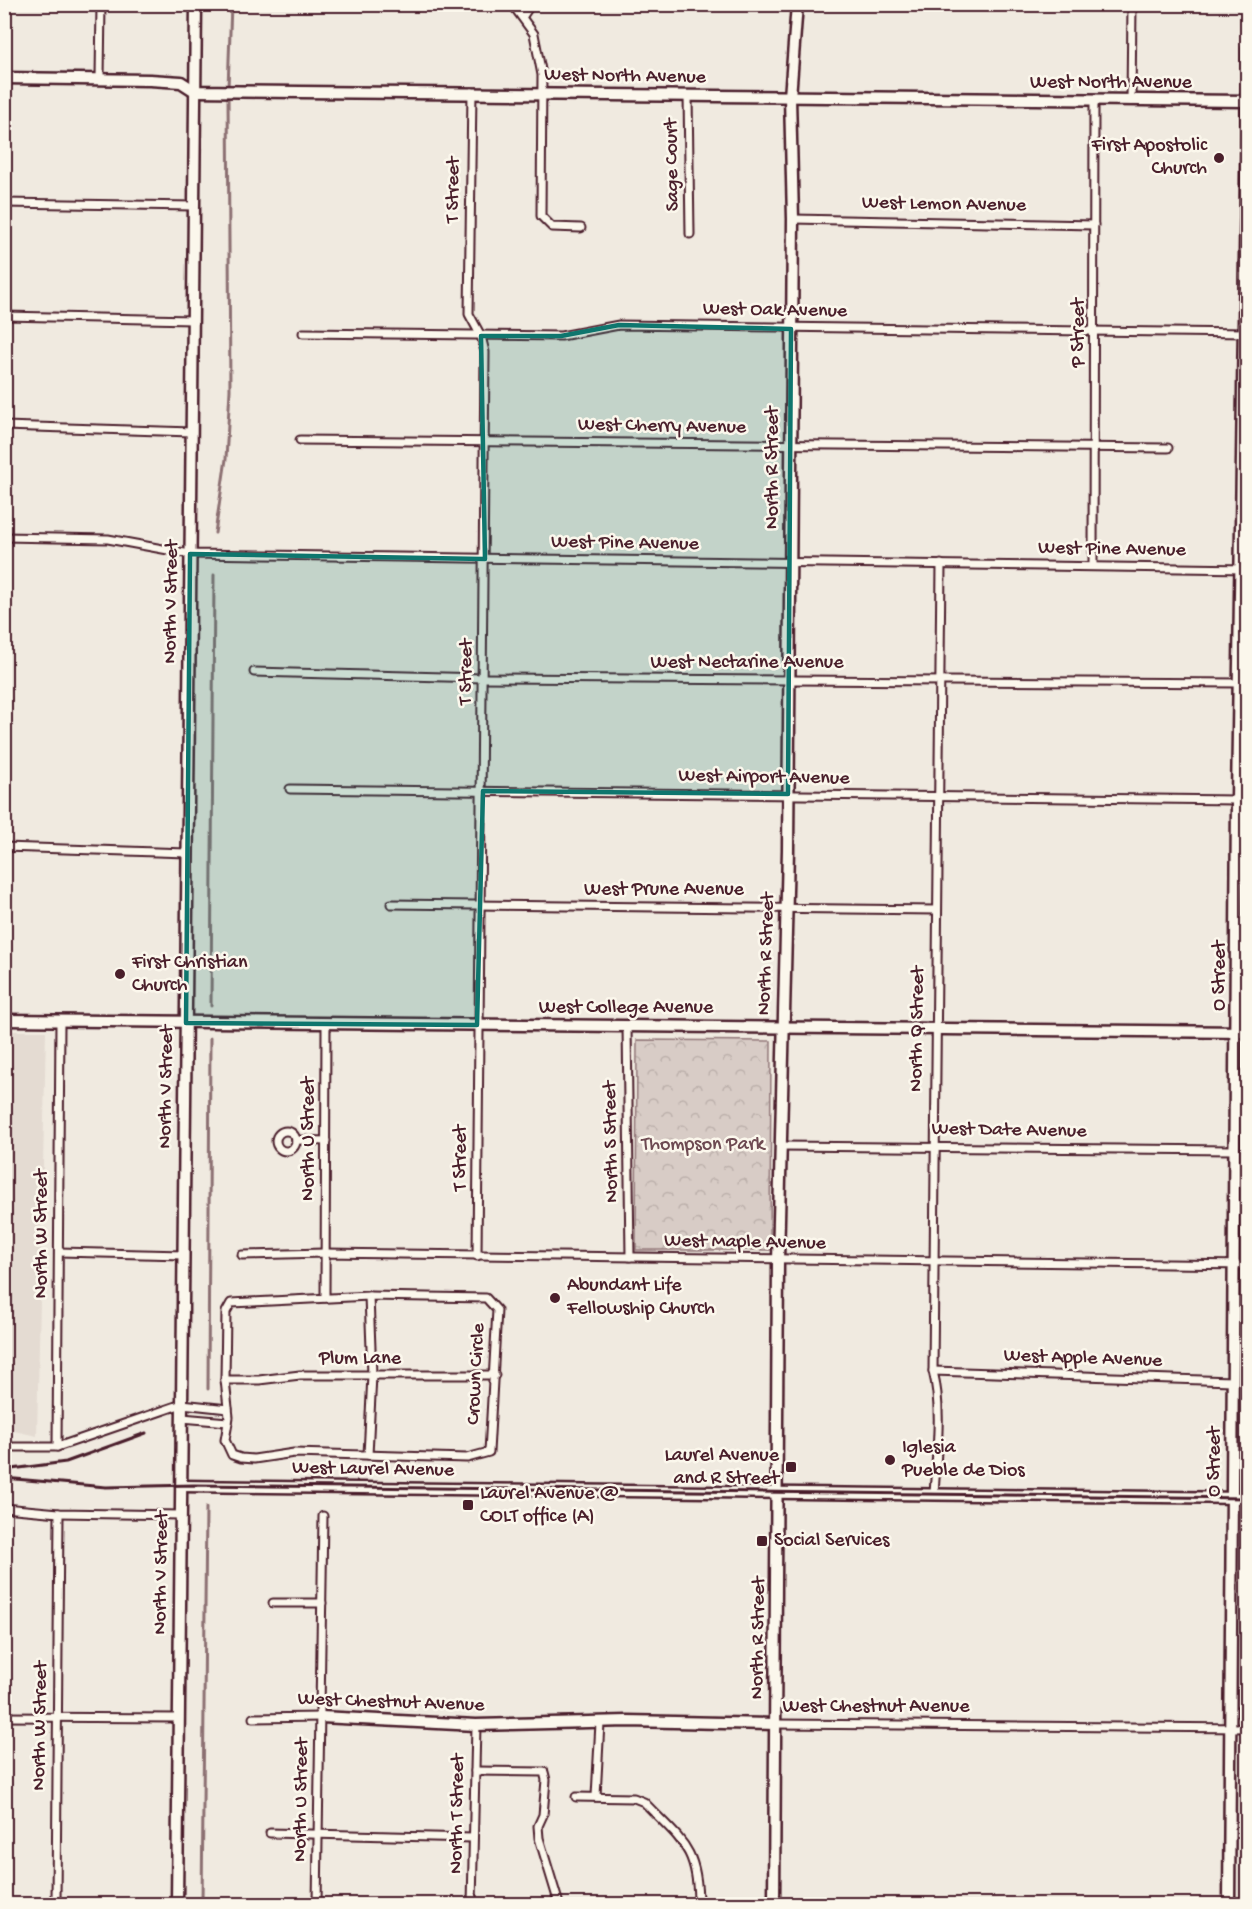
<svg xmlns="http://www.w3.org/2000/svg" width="1252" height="1909" viewBox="0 0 1252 1909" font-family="'Gochi Hand',sans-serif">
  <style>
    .built { fill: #e4dbd2 }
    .park { fill: url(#park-crowns); stroke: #917678; stroke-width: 1.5 }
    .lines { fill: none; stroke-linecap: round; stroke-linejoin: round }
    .stream { stroke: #8c6f72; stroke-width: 3 }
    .street-casing { stroke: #4a1f2b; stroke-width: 11 }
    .secondary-casing { stroke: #4a1f2b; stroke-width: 15 }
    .street { stroke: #fbf7ec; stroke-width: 7 }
    .secondary { stroke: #fbf7ec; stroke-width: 10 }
    .rail { stroke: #4a1f2b; stroke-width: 3 }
    .marked { fill: #0f766e; fill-opacity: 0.2; stroke: #0f766e; stroke-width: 4.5; stroke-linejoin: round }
    .poi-dot { fill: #4a1f2b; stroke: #fbf7ec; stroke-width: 2 }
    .labels { text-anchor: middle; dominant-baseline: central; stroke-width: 5; stroke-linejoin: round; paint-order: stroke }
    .street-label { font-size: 20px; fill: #4a1f2b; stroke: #fbf7ec }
    .poi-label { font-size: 20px; fill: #4a1f2b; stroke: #fbf7ec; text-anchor: start }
    .park-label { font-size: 20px; fill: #6e4a52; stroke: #fbf7ec }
  </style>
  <defs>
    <pattern id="park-crowns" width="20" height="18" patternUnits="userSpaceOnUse" patternTransform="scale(1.5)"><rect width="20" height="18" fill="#d8ccc6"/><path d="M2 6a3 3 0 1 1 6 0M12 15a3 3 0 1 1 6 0" fill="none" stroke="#bbafaa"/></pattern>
  </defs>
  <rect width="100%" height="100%" fill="#f0eae0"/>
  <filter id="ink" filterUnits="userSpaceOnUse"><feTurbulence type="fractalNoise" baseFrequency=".0167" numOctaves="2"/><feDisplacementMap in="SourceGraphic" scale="12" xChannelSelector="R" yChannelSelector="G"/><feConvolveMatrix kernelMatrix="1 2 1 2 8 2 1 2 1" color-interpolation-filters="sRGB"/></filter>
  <g filter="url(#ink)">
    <path class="built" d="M5 1031H46L37 1436 5 1429Z"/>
    <path class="park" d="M637 1040 771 1041 770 1250H636Z"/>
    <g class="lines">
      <g class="stream">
        <path d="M228 88 231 4"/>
        <path d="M215 533 226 459 230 390 228 95"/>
        <path d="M211 1006 214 575"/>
        <path d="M208 1389 210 1038"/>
        <path d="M202 1904 206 1508"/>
      </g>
      <g class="street-casing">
        <g id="street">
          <path d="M512 4 534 34 542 75 541 216 552 227 581 228"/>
          <path d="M523 16 531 4"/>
          <path d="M100 78 101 4"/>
          <path d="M472 92 469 314 481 336 485 352C485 653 477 954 477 1256"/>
          <path d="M688 96 690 234"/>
          <path d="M1131 101 1132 4"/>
          <path d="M4 203 194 206"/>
          <path d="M793 219 1094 225"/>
          <path d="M4 316 193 320"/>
          <path d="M303 333 561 336 619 325 1248 333"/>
          <path d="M4 426 192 432"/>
          <path d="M300 440 1168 448"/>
          <path d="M4 537 108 539 190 554 1248 569"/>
          <path d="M1093 565 1094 101"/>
          <path d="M254 672 483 678 1241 683"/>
          <path d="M290 789 1237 800"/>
          <path d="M4 847 187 853"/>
          <path d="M391 904 937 910"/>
          <path d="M627 1026 630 1257"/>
          <circle cx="286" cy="1141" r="10"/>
          <path d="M296 1140 326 1141"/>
          <path d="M781 1146 1235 1150"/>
          <path d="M59 1252 184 1255"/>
          <path d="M242 1255 324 1253 1248 1265"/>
          <path d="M369 1296 486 1298 497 1310 489 1452 467 1458 294 1453 254 1459 241 1458 232 1455 225 1440 229 1417 225 1380 226 1312 231 1303Z"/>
          <path d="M325 1298 326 1024"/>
          <path d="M933 1371 1232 1381"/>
          <path d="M225 1380H259L300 1375H495"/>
          <path d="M182 1418 228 1422"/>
          <path d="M4 1447H57L182 1404 228 1409"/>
          <path d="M57 1447 60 1021"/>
          <path d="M368 1455 372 1375 369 1296"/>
          <path d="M934 1495C936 1455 943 1410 933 1371L941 564"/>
          <path d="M4 1508 59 1513 181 1515"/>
          <path d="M273 1603H322"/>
          <path d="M4 1717 179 1718"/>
          <path d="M253 1718 321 1717"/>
          <path d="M776 1724 1248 1728"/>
          <path d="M475 1771 544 1772 546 1780 543 1815 538 1826 539 1838 559 1904"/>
          <path d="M596 1796 600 1723"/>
          <path d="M576 1797 634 1798 644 1802C681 1841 698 1847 698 1904"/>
          <path d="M270 1833 473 1838"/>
          <path d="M56 1904 59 1513"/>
          <path d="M317 1904 323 1516"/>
          <path d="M472 1904 476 1725"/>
        </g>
      </g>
      <g class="secondary-casing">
        <g id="secondary">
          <path d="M4 78 150 80 181 82 195 91 1248 101"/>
          <path d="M4 1020 1248 1032"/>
          <path d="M181 1486 1248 1498"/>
          <path d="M321 1717 476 1725 627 1721 776 1724"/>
          <path d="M177 1904 196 4"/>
          <path d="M774 1904 778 1261 788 850 793 219 790 97 797 4"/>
          <path d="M1229 1904 1237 800 1248 48"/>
        </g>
      </g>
      <use href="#street" class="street"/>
      <use href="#secondary" class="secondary"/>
      <g class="rail">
        <path d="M4 1470 66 1462 146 1433"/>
        <path d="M4 1478 106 1487 194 1485 1248 1498"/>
      </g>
    </g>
  </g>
  <path class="marked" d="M619 325 791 329 788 794 483 791 477 1025 186 1023 190 554 485 559 481 336H561Z"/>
  <g class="poi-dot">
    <circle cx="1219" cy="158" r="6"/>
    <circle cx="120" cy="974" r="6"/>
    <circle cx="555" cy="1298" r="6"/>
    <circle cx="890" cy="1460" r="6"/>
    <rect x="785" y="1461" width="12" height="12" rx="3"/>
    <rect x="462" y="1499" width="12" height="12" rx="3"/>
    <rect x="756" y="1535" width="12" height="12" rx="3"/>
  </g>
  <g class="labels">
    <g class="street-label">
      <text transform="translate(625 77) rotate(1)">West North Avenue</text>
      <text x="1111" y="83">West North Avenue</text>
      <text transform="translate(673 165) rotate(-91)">Sage Court</text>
      <text transform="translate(454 190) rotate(-89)">T Street</text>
      <text transform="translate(944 205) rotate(1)">West Lemon Avenue</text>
      <text transform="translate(775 311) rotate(1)">West Oak Avenue</text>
      <text transform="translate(1079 333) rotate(-90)">P Street</text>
      <text transform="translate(662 427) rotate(1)">West Cherry Avenue</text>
      <text transform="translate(773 468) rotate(-90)">North R Street</text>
      <text transform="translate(625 544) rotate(1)">West Pine Avenue</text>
      <text transform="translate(1112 550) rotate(1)">West Pine Avenue</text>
      <text transform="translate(172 602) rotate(-89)">North V Street</text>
      <text x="747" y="663">West Nectarine Avenue</text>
      <text transform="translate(467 672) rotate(-89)">T Street</text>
      <text transform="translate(764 778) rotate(1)">West Airport Avenue</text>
      <text x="664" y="890">West Prune Avenue</text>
      <text transform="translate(767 954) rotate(-88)">North R Street</text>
      <text transform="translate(1220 976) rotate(-90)">O Street</text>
      <text x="626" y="1008">West College Avenue</text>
      <text transform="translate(918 1029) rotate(-89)">North Q Street</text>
      <text transform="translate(167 1087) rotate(-89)">North V Street</text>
      <text transform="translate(1009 1131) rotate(1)">West Date Avenue</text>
      <text transform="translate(309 1139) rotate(-90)">North U Street</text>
      <text transform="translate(612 1142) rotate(-91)">North S Street</text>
      <text transform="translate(461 1158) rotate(-90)">T Street</text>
      <text transform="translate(42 1234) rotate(-90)">North W Street</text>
      <text transform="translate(745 1243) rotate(1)">West Maple Avenue</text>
      <text x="360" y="1359">Plum Lane</text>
      <text transform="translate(1083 1359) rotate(2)">West Apple Avenue</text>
      <text transform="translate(477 1374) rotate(-87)">Crown Circle</text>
      <text transform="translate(1215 1462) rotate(-90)">O Street</text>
      <text transform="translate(373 1470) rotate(1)">West Laurel Avenue</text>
      <text transform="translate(162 1573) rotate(-89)">North V Street</text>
      <text transform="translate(759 1638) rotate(-89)">North R Street</text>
      <text transform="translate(391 1703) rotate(2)">West Chestnut Avenue</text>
      <text x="876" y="1707">West Chestnut Avenue</text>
      <text transform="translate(41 1726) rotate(-89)">North W Street</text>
      <text transform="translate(302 1800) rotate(-89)">North U Street</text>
      <text transform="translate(458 1814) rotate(-89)">North T Street</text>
    </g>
    <g class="poi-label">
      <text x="1207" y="146" text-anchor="end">First Apostolic<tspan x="1207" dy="23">Church</tspan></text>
      <text x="132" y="963">First Christian<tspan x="132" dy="23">Church</tspan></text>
      <text x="567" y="1286">Abundant Life<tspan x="567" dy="23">Fellowship Church</tspan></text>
      <text x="902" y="1448">Iglesia<tspan x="902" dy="23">Pueble de Dios</tspan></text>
      <text x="779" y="1456" text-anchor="end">Laurel Avenue<tspan x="779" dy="23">and R Street</tspan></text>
      <text x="480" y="1494">Laurel Avenue @<tspan x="480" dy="23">COLT office (A)</tspan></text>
      <text x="774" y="1541">Social Services</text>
    </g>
    <g class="park-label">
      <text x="703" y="1145">Thompson Park</text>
    </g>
  </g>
  <rect width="1252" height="1909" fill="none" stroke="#fbf7ec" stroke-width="24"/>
  <rect x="12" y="12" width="1228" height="1885" fill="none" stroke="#4a1f2b" stroke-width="2" filter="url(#ink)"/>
</svg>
